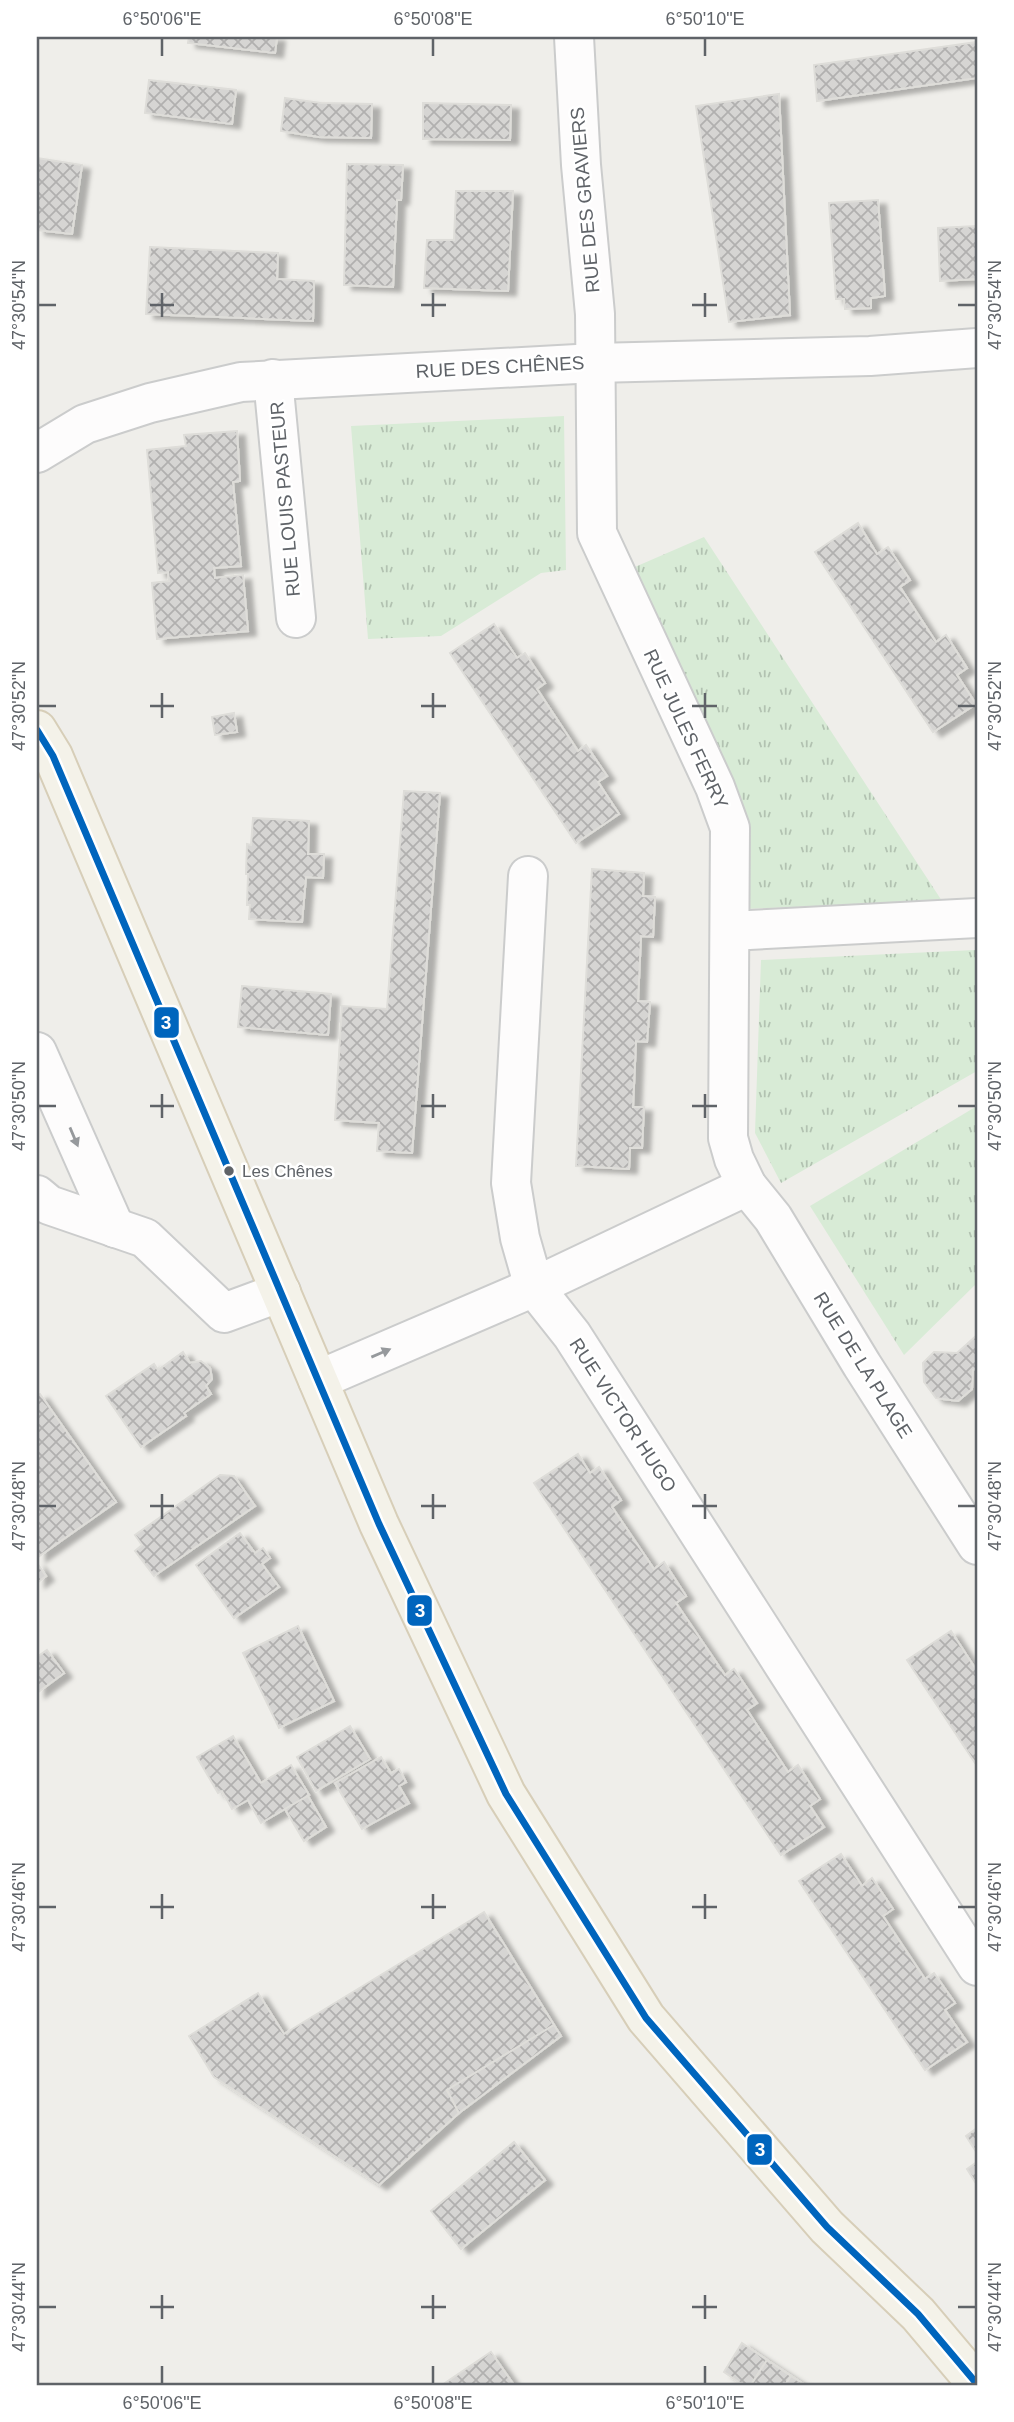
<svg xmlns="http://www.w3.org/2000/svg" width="1014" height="2422" viewBox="0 0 1014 2422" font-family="Arial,sans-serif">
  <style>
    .grass { fill: url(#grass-tufts) }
    .building { fill: url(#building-cross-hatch); stroke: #deddd9; stroke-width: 2; filter: url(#shadow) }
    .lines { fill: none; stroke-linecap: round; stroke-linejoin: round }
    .minor-casing { stroke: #cbcccc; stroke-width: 42 }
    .major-casing { stroke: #d7ceb8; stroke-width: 42 }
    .minor { stroke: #fdfcfc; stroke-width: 38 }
    .major { stroke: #f4f2e9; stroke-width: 38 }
    .bus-1-casing { stroke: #fff; stroke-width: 12 }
    .bus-1 { stroke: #0065bd; stroke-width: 7 }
    .oneway { fill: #96999c }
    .ticks { fill: none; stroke: #5f6368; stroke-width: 2.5 }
    .bus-dot { fill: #5f6368; stroke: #fff; stroke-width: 2.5 }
    .labels { text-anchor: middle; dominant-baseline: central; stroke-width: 5; stroke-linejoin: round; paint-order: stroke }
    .bus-label { font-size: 17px; fill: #5f6368; stroke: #fff; text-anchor: start }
    .street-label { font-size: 19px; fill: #5f6368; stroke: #fff }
    .line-badge { stroke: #fff; stroke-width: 2.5 }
    .badge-label { font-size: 19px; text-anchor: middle; font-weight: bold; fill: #fff }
    .neatline { fill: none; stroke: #5f6368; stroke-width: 2.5 }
    .ticks-label { font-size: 18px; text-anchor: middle; fill: #5f6368 }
  </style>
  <defs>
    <pattern id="grass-tufts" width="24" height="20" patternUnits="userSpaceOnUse" patternTransform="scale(1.75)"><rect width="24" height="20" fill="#d8ebd6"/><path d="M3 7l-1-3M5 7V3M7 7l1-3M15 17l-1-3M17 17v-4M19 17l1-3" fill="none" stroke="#b2c2b1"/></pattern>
    <pattern id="building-cross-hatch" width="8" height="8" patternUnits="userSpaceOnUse" patternTransform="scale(1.75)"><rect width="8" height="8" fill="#d6d5d3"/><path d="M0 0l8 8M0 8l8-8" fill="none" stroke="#b1b0af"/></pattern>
    <filter id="shadow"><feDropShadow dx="8" dy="4.5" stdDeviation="2" flood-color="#0004"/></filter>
  </defs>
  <rect width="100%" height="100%" fill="#efeeea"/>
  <g class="grass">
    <path d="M564 416 566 570 541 573 441 636 368 639 351 426Z"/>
    <path d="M704 537 942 901 743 909 628 570Z"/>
    <path d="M975 950 977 955V1071L781 1183 755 1133 761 960Z"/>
    <path d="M977 1106V1283L904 1355 810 1206Z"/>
  </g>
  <g class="building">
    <path d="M189 37H277L275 53 188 43Z"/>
    <path d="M977 42V78L817 101 814 65Z"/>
    <path d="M149 80 236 90 232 124 145 113Z"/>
    <path d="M779 94 790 315 729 322 696 106Z"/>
    <path d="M285 98 321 103 372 104 371 138 319 137 281 131Z"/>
    <path d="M423 103 511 105 510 140 423 139Z"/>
    <path d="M37 158 82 165 72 234 37 230Z"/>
    <path d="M347 164 403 165 401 200H397L393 287 344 285Z"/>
    <path d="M456 191H513L508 291 424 288 427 240H454Z"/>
    <path d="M878 200 885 296 871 298V308L845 309 844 299H836L829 203Z"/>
    <path d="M977 226V279L940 281 938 228Z"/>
    <path d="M150 247 278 253 277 279 314 281 313 321 146 314Z"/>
    <path d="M237 431 240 481 233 482 241 566 214 568 215 578 243 575 248 631 157 639 152 583 169 581 168 572 158 573 147 450 186 446 184 435Z"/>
    <path d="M858 523 877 554 888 547 910 580 900 587 936 642 946 635 967 668 957 675 976 704 933 732 815 552Z"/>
    <path d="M494 624 517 658 525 653 545 683 537 689 578 751 586 745 607 776 598 782 619 814 576 843 450 653Z"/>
    <path d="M234 713 237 732 215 735 212 717Z"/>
    <path d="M404 791 440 793 412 1153 377 1151 379 1123 335 1120 342 1006 387 1009Z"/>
    <path d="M253 818 309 821 308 854H324L323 878 306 877 302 922 249 919 250 905H247L248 874H246L247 844 251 845Z"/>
    <path d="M592 869 644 873 643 896 655 897 653 937 641 936 638 1001 650 1002 647 1042 636 1041 633 1107H644L642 1148H630L629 1169 576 1166Z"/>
    <path d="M242 986 331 994 328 1035 238 1027Z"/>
    <path d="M976 1336 977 1367 973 1370 972 1389 958 1401 936 1398 924 1382 923 1363 934 1352 957 1353Z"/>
    <path d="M183 1352 190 1363 201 1361 210 1368 212 1379 206 1386 211 1394 184 1413 186 1416 141 1447 106 1396 154 1364 158 1370Z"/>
    <path d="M40 1394 116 1502 38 1557 37 1396Z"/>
    <path d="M578 1454 590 1473 599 1467 621 1500 612 1507 654 1569 664 1562 686 1596 676 1603 725 1675 734 1669 757 1703 747 1710 788 1772 798 1765 820 1799 810 1806 824 1827 781 1855 534 1483Z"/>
    <path d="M220 1475 234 1476 255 1506 154 1576 135 1551 142 1545 135 1535Z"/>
    <path d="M240 1533 255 1553 263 1548 270 1558 262 1564 279 1587 234 1618 196 1565Z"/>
    <path d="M37 1563 46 1576 37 1583Z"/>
    <path d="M298 1626 334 1701 279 1728 243 1653Z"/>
    <path d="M951 1631 977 1671V1766L907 1660Z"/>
    <path d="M47 1650 64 1673 37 1693V1657Z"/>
    <path d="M350 1726 370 1759 316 1791 297 1757Z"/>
    <path d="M233 1736 261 1783 291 1765 309 1795 261 1823 248 1800 232 1809 222 1791 218 1793 197 1757Z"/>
    <path d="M381 1757 391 1773 399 1769 406 1782 399 1786 409 1803 362 1829 335 1783Z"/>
    <path d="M308 1796 326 1827 304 1841 285 1809Z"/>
    <path d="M841 1854 862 1886 872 1878 893 1909 883 1916 925 1979 934 1973 955 2003 945 2010 967 2042 925 2070 799 1881Z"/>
    <path d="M484 1912 554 2025 447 2090 459 2113 379 2185 214 2077 189 2036 258 1993 284 2034Z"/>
    <path d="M554 2025 561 2036 459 2113 447 2090Z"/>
    <path d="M977 2128V2153L966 2136Z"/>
    <path d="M514 2142 545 2180 461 2249 431 2211Z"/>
    <path d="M977 2162V2185L967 2169Z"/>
    <path d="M742 2343 767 2360 751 2385H743L724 2372Z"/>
    <path d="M491 2352 514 2385H442Z"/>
    <path d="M767 2360 791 2376 785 2385H751Z"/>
    <path d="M791 2376 805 2385H785Z"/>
  </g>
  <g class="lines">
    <g class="minor-casing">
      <g id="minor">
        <path d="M574 37 581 165 595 314 597 533 715 787 730 828 728 1138 734 1159 747 1186 773 1218 862 1365 977 1545"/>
        <path d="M273 379 296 618"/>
        <path d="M37 453 85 424 150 403 241 382 595 363 870 356 977 348"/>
        <path d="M528 876 511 1183 520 1238 534 1287 572 1335 977 1966"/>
        <path d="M730 931 977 918"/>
        <path d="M37 1052 115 1228"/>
        <path d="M37 1195 49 1205 145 1238 224 1313 281 1292"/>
        <path d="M318 1380 534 1287 747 1186"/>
      </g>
    </g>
    <g class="major-casing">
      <path id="major" d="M37 730 53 756 379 1524 506 1794 646 2018 827 2227 918 2314 977 2384"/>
    </g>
    <use href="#minor" class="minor"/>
    <use href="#major" class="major"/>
    <g class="bus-1-casing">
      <path id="bus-1" d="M37 730 53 756 379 1524 506 1794 646 2018 827 2227 918 2314 977 2384"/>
    </g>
    <use href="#bus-1" class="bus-1"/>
  </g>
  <defs><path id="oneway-solid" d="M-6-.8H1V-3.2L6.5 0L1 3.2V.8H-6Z" transform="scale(1.75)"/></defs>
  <g class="oneway">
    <use href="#oneway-solid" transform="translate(74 1137) rotate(67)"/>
    <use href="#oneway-solid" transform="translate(381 1353) rotate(-23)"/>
  </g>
  <path class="ticks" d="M162 38V56M433 38V56M705 38V56M162 293V317M433 293V317M705 293V317M38 305H56M150 305H174M421 305H446M692 305H717M958 305H976M162 693V718M433 693V718M705 693V718M38 706H56M150 706H174M421 706H446M692 706H717M958 706H976M162 1094V1118M433 1094V1118M705 1094V1118M38 1106H56M150 1106H174M421 1106H446M692 1106H717M958 1106H976M162 1494V1519M433 1494V1519M705 1494V1519M38 1506H56M150 1506H174M421 1506H446M692 1506H717M958 1506H976M162 1894V1919M433 1894V1919M705 1894V1919M38 1907H56M150 1907H174M421 1907H446M692 1907H717M958 1907H976M162 2295V2319M433 2295V2319M705 2295V2319M38 2307H56M150 2307H174M421 2307H446M692 2307H717M958 2307H976M162 2366V2384M433 2366V2384M705 2366V2384"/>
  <circle class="bus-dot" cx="229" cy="1171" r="6"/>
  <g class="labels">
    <g class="bus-label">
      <text x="242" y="1171">Les Chênes</text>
    </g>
    <g class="street-label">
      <text transform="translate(585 200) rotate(-95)">RUE DES GRAVIERS</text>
      <text transform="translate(500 367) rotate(-3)">RUE DES CHÊNES</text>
      <text transform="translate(285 499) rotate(-95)">RUE LOUIS PASTEUR</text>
      <text transform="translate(686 729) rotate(65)">RUE JULES FERRY</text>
      <text transform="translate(863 1365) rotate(58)">RUE DE LA PLAGE</text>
      <text transform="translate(623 1415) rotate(57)">RUE VICTOR HUGO</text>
    </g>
  </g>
  <g class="line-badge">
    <rect x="153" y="1006" width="27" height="33" rx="7" fill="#0065bd"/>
    <rect x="406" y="1594" width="27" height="33" rx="7" fill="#0065bd"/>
    <rect x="746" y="2133" width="27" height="33" rx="7" fill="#0065bd"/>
  </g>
  <g class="badge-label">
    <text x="166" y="1029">3</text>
    <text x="420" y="1617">3</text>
    <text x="760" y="2156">3</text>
  </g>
  <rect width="1014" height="2422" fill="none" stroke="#ffffff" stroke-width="77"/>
  <rect x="38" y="38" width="938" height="2346" class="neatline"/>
  <g class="ticks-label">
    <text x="162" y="25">6°50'06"E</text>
    <text x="433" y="25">6°50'08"E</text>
    <text x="705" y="25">6°50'10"E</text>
    <text transform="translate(19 305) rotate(-90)" y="6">47°30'54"N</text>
    <text transform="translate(995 305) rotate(-90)" y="6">47°30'54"N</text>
    <text transform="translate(19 706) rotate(-90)" y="6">47°30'52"N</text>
    <text transform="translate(995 706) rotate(-90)" y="6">47°30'52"N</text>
    <text transform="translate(19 1106) rotate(-90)" y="6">47°30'50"N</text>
    <text transform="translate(995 1106) rotate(-90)" y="6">47°30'50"N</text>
    <text transform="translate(19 1506) rotate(-90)" y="6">47°30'48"N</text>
    <text transform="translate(995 1506) rotate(-90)" y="6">47°30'48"N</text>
    <text transform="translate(19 1907) rotate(-90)" y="6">47°30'46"N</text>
    <text transform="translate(995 1907) rotate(-90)" y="6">47°30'46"N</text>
    <text transform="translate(19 2307) rotate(-90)" y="6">47°30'44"N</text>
    <text transform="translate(995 2307) rotate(-90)" y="6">47°30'44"N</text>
    <text x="162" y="2409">6°50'06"E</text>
    <text x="433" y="2409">6°50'08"E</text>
    <text x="705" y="2409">6°50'10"E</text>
  </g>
</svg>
